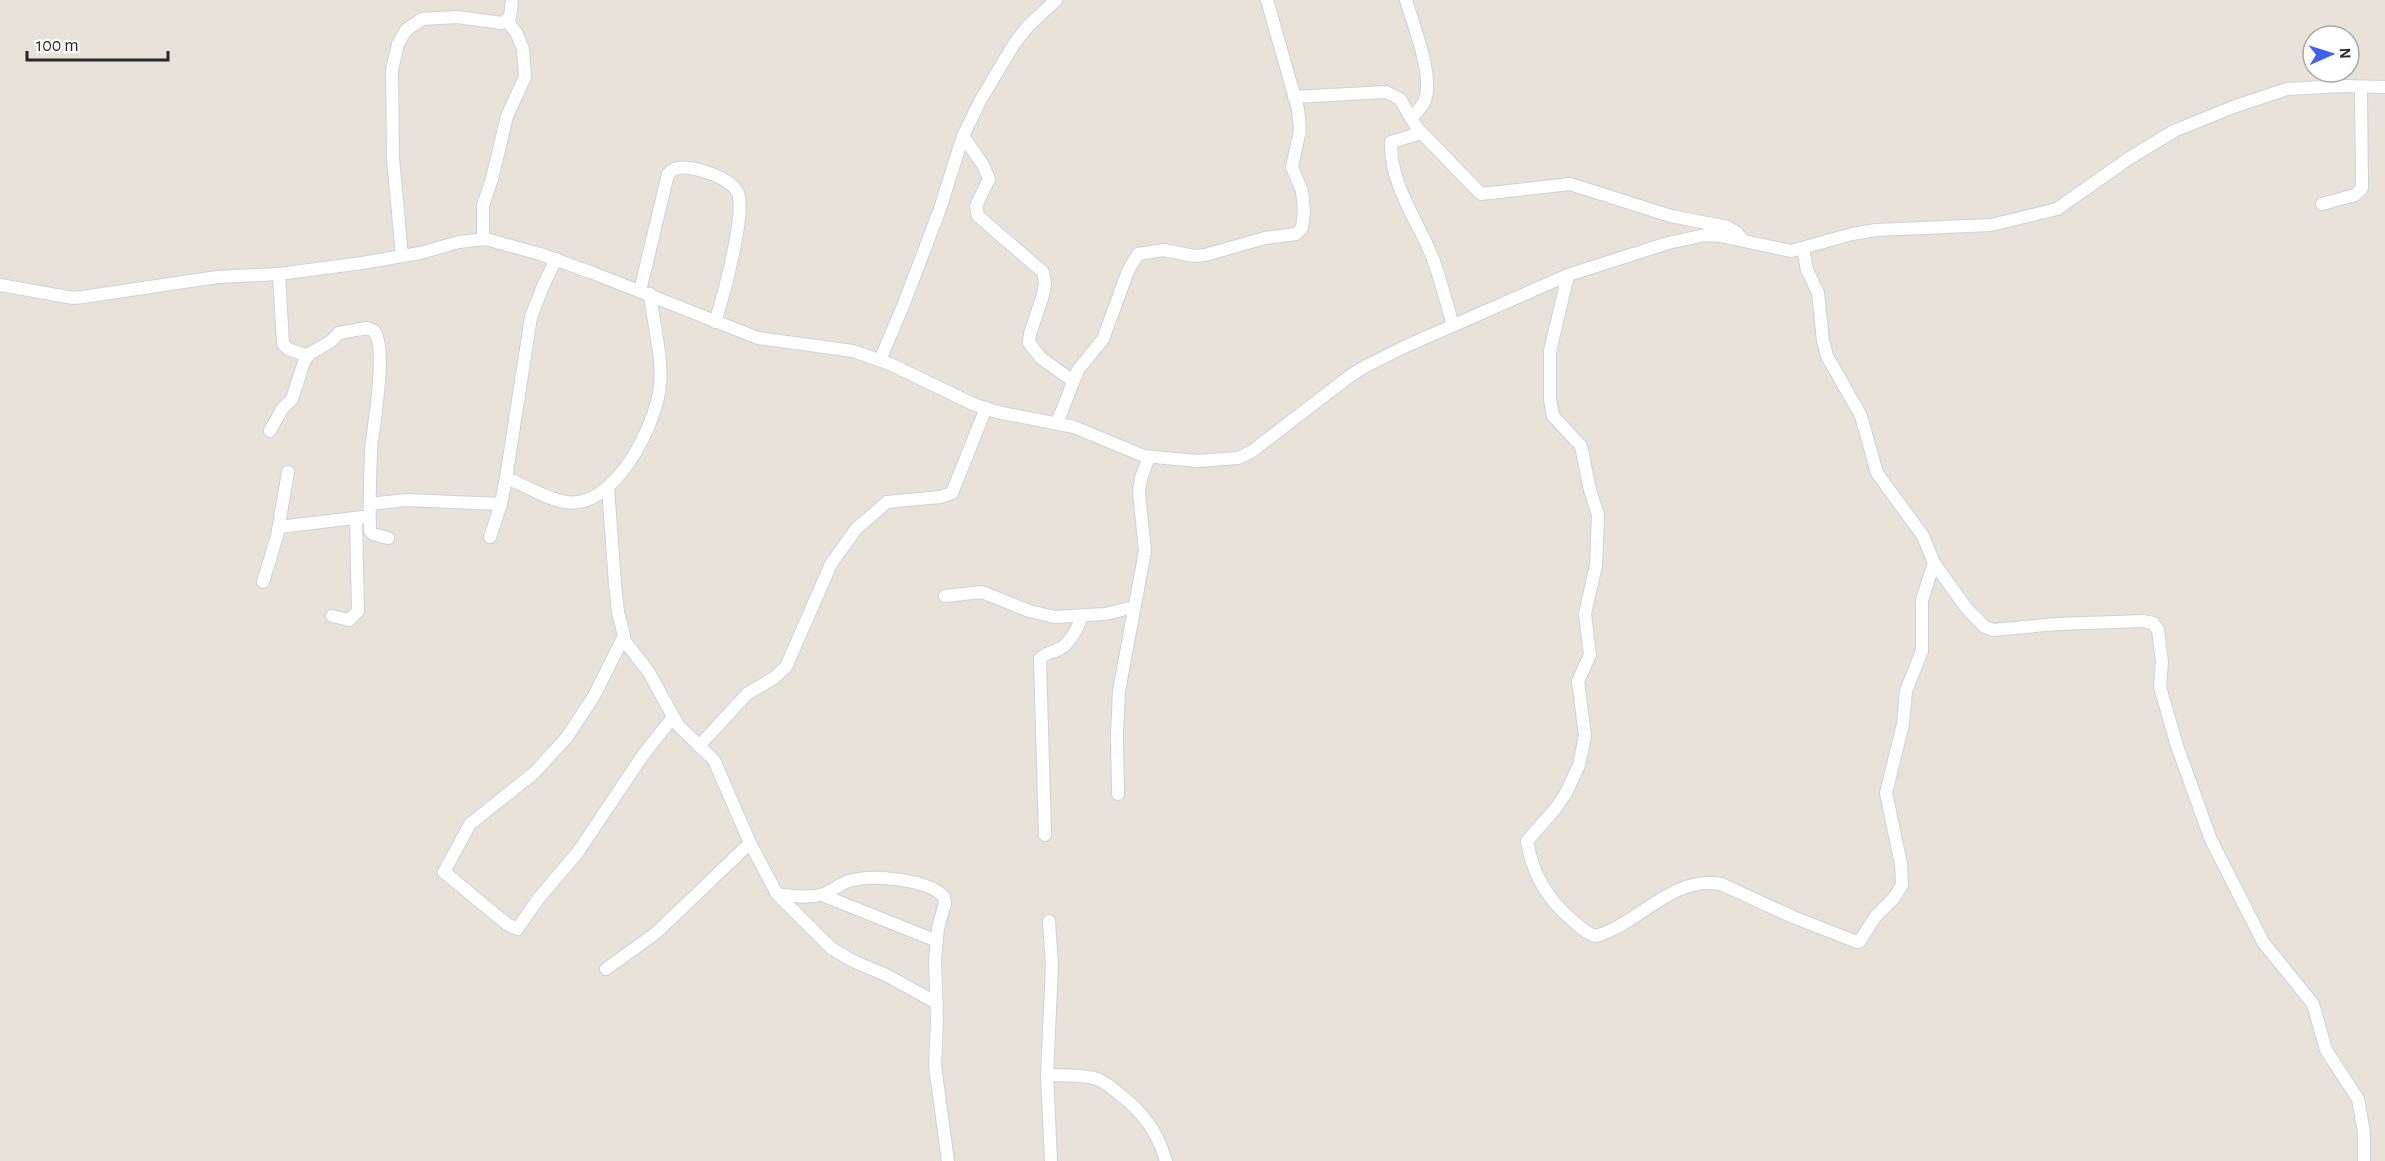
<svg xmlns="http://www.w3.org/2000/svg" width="2385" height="1161" viewBox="0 0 2385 1161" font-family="'Alegreya Sans',sans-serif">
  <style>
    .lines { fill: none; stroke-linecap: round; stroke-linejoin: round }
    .minor-casing { stroke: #ced1df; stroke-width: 14 }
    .minor { stroke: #fff; stroke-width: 12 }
  </style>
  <rect width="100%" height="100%" fill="#e9e2d9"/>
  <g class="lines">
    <g class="minor-casing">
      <g id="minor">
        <path d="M1406 0C1413 24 1434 77 1425 100 1423 107 1415 113 1411 119"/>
        <path d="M1294 97 1386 92 1400 99 1417 128 1481 194 1570 184 1671 216 1727 227 1737 233 1742 239"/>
        <path d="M1421 133 1391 142C1390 186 1418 220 1433 259 1441 281 1447 304 1453 326"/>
        <path d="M963 136 983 165 989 179 976 206 978 216 1043 272 1045 283 1043 295 1030 334 1029 343 1041 358 1073 381"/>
        <path d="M2322 204 2355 195 2362 188 2361 87"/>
        <path d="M483 239V205L492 179 507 116 525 77 523 49 517 34 507 20"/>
        <path d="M1803 249 1807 270 1818 293 1823 341 1827 356 1861 416 1877 473 1923 536 1934 563 1967 609 1985 627 1993 630 2057 624 2143 621 2153 623 2158 630 2162 662 2160 687 2177 746 2211 840 2263 942 2313 1004 2326 1050 2358 1099 2364 1133V1161"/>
        <path d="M402 256 393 158 392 70 398 44 406 30 422 19 457 17 502 23 510 17 512 0"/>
        <path d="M279 274 283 344 288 349 308 356"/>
        <path d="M1568 275 1550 351V399L1553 416 1581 446 1590 490 1598 515 1596 565 1585 614 1590 655 1578 681 1585 736 1579 765 1566 793 1556 808 1527 841C1532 873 1547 899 1572 920 1580 926 1586 934 1596 936 1639 924 1672 875 1721 884L1793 917 1857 942 1860 941 1875 917 1894 898 1902 885 1901 864 1886 793 1903 724 1906 691 1922 651V600L1934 563"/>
        <path d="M0 285 73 298 83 297 217 277 279 274 362 263 420 253 459 242 486 239 540 254 593 273 758 338 853 351 890 364 973 404 997 412 1074 427 1144 456 1197 461 1238 458 1251 452 1350 376 1366 366 1404 347 1568 275 1668 243 1705 235 1720 236 1791 251 1852 234 1876 230 1991 225 2057 209 2128 159 2174 131 2233 107 2287 89 2343 86 2385 87"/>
        <path d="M640 291 668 174C677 164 691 168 703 171 714 174 733 182 738 193 746 214 723 298 715 322"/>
        <path d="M880 360 903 306 940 209 963 136 980 101 1014 44 1028 26 1056 0"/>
        <path d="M1057 423 1078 370 1103 339 1128 271 1138 254 1164 250 1194 256 1205 255 1265 238 1296 234 1302 228 1304 211 1302 191 1292 167 1300 130 1298 109 1267 0"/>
        <path d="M270 431 282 409 292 399 304 362 309 354 330 342 339 333 367 328 374 331C388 349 373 426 371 451 370 477 369 504 370 531L373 534 388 538"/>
        <path d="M506 478C525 485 545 499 566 502 614 510 656 425 660 386 663 356 653 324 650 294"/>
        <path d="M608 487 615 584 618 612 624 636 594 696 567 737 534 773 470 824 444 872 507 924 517 929 539 898 578 852 643 755 673 717"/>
        <path d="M370 504 406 500 501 504"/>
        <path d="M279 527 363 517"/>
        <path d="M490 537 501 504 506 478 531 317 543 286 556 259"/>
        <path d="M263 582 277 536 288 472"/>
        <path d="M945 596 982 592 1029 611 1055 617 1105 614 1134 607"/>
        <path d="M332 616 349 620 358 611 356 518"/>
        <path d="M623 639 648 671 678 725 714 760 750 843 777 894 831 948 853 961 886 975 937 1003"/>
        <path d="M699 746 747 694 775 677 786 667 831 564 856 529 887 502 940 497 952 493 986 408"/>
        <path d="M1118 794 1117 734 1119 691 1145 551 1139 492 1141 478 1149 457"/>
        <path d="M1045 835 1040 659C1045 652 1054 653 1061 648 1072 641 1078 627 1082 616"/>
        <path d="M777 894C792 896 806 898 820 895 830 893 839 884 849 881 872 874 928 879 944 897L945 903 938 928 935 960 937 1021 935 1066 948 1161"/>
        <path d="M822 895 937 941"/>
        <path d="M1049 921 1052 965 1047 1075 1051 1161"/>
        <path d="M606 969 656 933 750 843"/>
        <path d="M1047 1075C1062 1075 1079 1075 1094 1078 1104 1081 1111 1087 1118 1093 1143 1112 1157 1131 1166 1161"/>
      </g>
    </g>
    <use href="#minor" class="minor"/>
  </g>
  <g transform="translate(2331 54) rotate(87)"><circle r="28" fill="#ffffff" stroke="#a9a9a9" stroke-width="1.5"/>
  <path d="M0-4.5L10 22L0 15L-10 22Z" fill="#4061ee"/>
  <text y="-9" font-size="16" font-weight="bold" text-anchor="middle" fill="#272727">N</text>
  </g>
  <path d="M27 51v9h141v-9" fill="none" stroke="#272727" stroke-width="3"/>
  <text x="36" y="51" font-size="18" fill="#272727" stroke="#ffffff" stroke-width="4.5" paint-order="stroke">100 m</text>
</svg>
